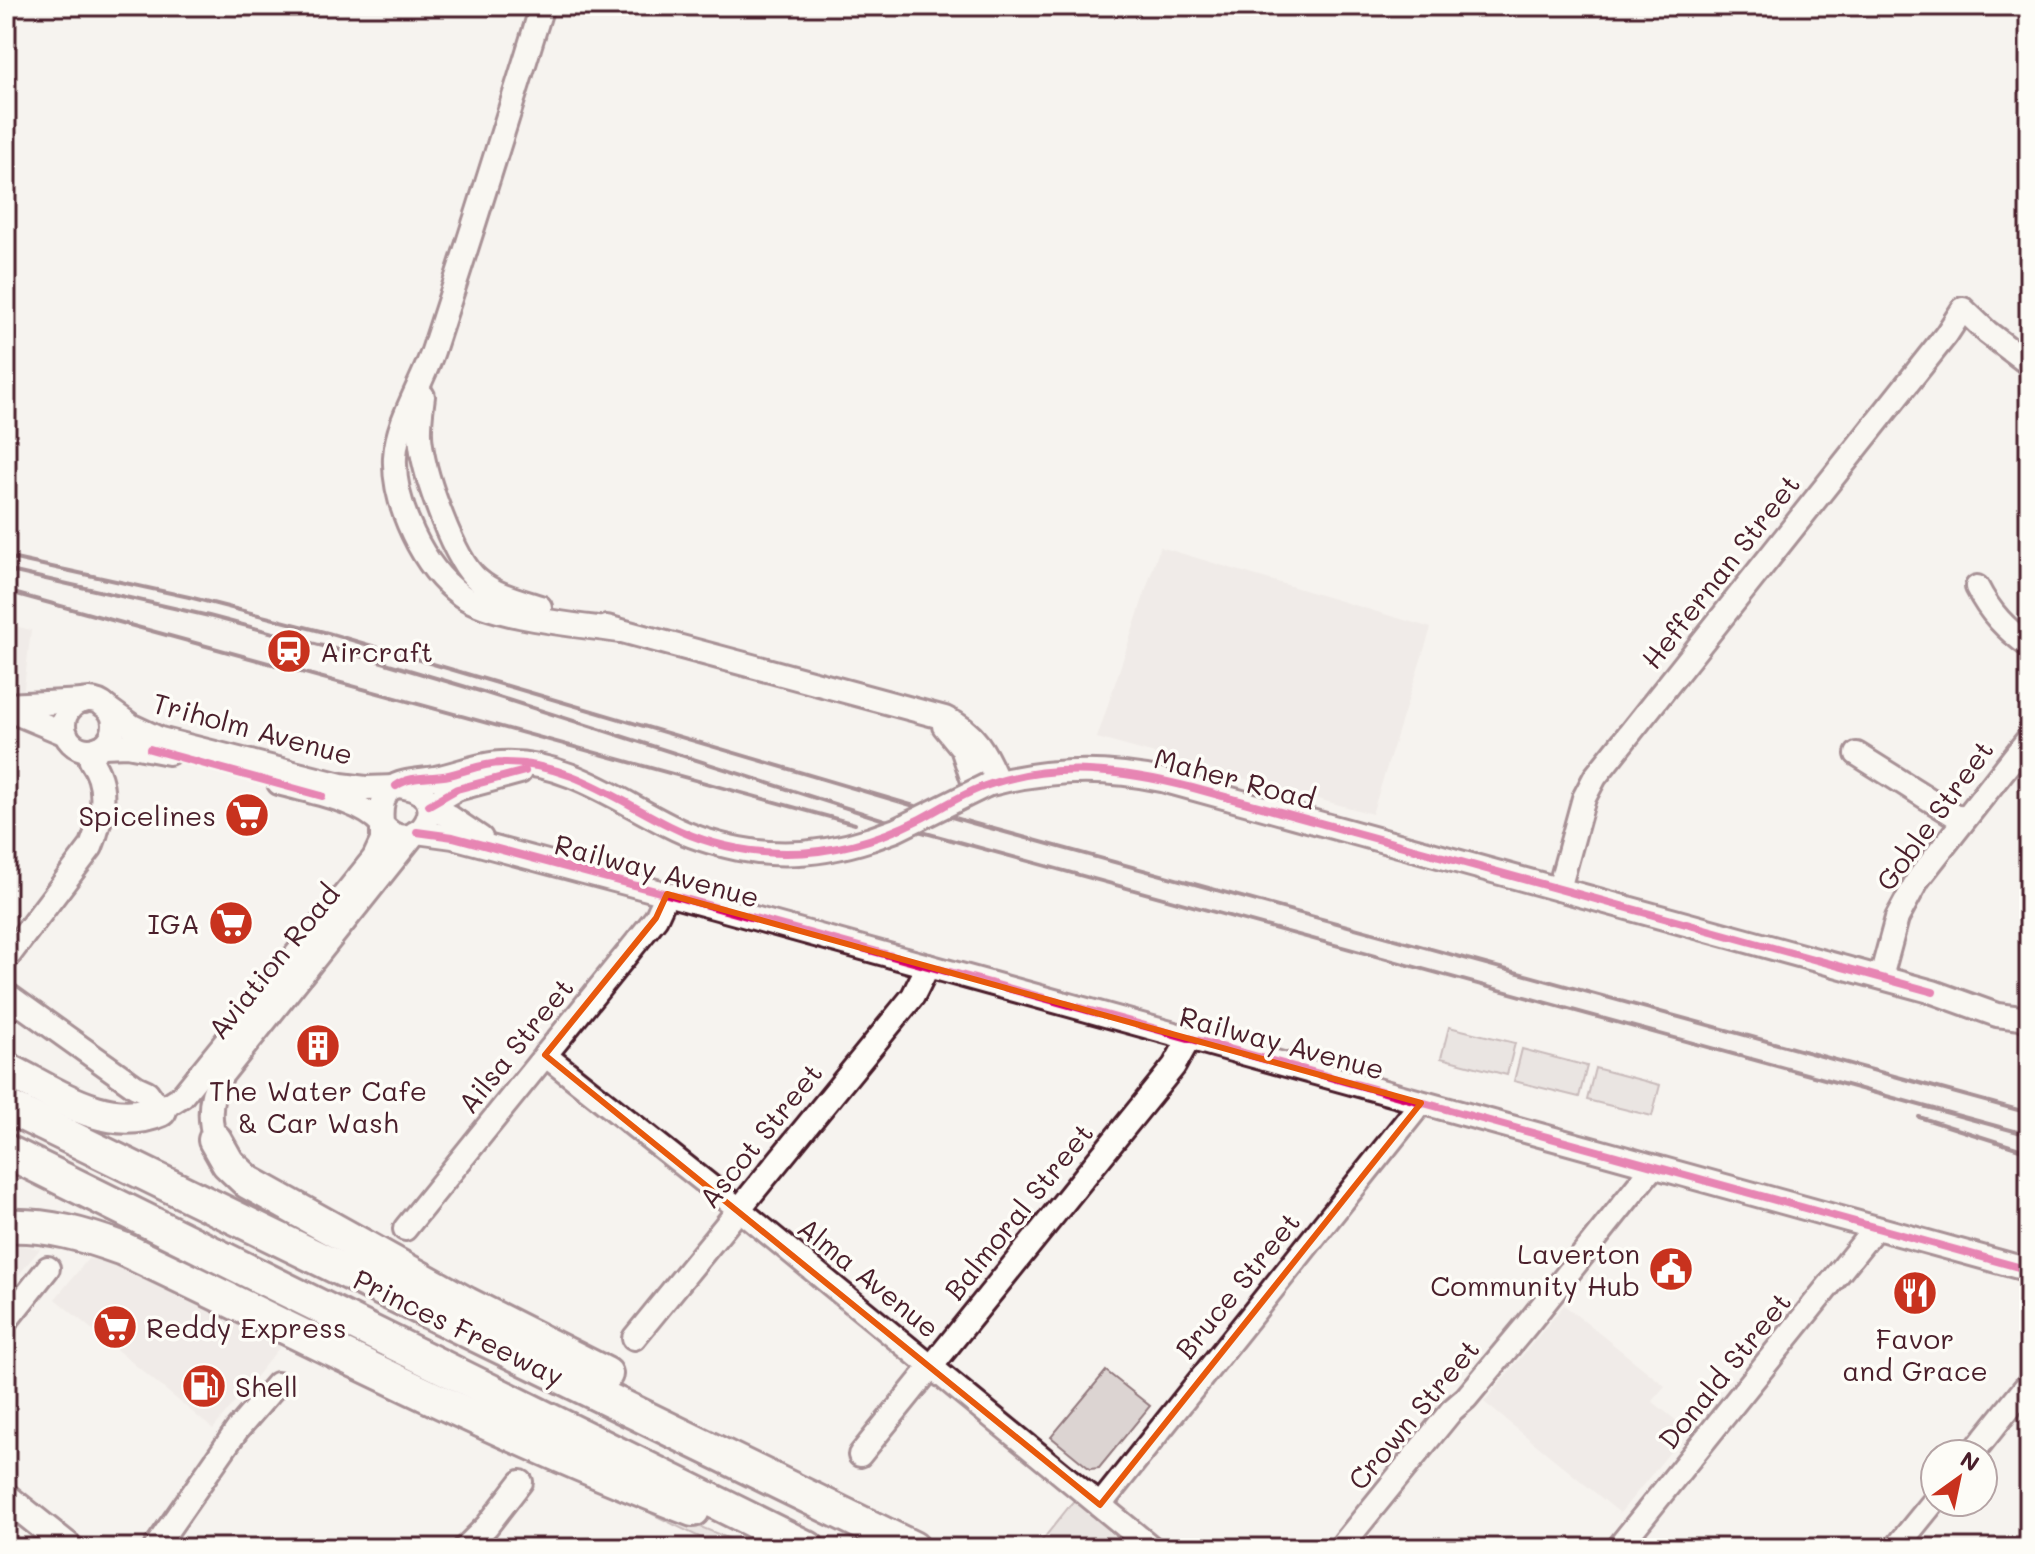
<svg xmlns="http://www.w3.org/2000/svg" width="2035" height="1554" viewBox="0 0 2035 1554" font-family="Mali,sans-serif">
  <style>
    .built { fill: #e9e3e0 }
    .green { fill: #dcd4d2; stroke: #937a7e; stroke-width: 2 }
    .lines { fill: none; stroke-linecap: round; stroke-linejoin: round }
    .minor-casing { stroke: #4a1f2b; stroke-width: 28 }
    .major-casing { stroke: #4a1f2b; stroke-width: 32 }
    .highway-casing { stroke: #4a1f2b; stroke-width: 38 }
    .minor { stroke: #fdfcf7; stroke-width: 22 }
    .major { stroke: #fdfcf7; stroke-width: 26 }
    .highway { stroke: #fdfcf7; stroke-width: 32 }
    .rail { stroke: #4a1f2b; stroke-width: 4 }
    .minor-bridge-casing { stroke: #4a1f2b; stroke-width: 28; stroke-linecap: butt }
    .minor-bridge { stroke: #fdfcf7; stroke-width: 22 }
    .cycleway-casing { stroke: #fdfcf7; stroke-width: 13 }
    .cycleway { stroke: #d6006c; stroke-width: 8 }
    .marked { fill: none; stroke: #e8590c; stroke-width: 6; stroke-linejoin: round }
    .labels { text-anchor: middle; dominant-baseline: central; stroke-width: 7; stroke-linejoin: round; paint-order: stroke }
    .street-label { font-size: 28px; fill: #4a1f2b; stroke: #fdfcf7 }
    .poi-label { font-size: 28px; fill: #4a1f2b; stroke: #fdfcf7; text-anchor: start }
  </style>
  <rect width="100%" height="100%" fill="#f6f3ef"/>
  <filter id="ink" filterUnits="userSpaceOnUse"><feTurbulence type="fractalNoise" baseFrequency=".0125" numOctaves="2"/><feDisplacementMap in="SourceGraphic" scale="16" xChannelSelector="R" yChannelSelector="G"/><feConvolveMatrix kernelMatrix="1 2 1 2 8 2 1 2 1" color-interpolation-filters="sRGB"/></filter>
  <g filter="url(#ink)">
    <g class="built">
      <path d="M1160 547 1431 628 1372 814 1097 738Z"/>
      <path d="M6 624 31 630 20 720 6 716Z"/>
      <path d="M6 1242 40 1249 6 1290Z"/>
      <path d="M88 1259 117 1261 283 1343 213 1429 55 1299Z"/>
      <path d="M1564 1305 1665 1386 1652 1401 1688 1430 1620 1513 1484 1402Z"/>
    </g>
    <g class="green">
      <path d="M1449 1027 1515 1043 1507 1075 1441 1058Z"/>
      <path d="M1522 1049 1587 1066 1579 1097 1514 1081Z"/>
      <path d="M1595 1068 1660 1085 1652 1116 1587 1100Z"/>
      <path d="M1106 1371 1150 1406 1099 1468 1090 1469 1051 1437Z"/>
      <path d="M630 1498 752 1548H722L652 1514Z"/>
      <path d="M1076 1498 1139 1548H1036Z"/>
    </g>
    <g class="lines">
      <g class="minor-casing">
        <g id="minor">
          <path d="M542 6C507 120 471 235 434 348 423 383 397 420 395 457 393 504 423 568 461 595 492 618 579 625 620 631"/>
          <path d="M423 396C421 413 418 429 421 445 425 477 454 561 478 580 495 595 518 600 540 607"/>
          <path d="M1977 587C1990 613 2006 629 2029 646"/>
          <path d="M607 627 945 718C975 731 986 754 998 782"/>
          <circle cx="89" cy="725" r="25"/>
          <path d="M6 705 84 701"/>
          <path d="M103 705 132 726 160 739 341 785 366 788 395 787"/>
          <path d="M6 709 66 734"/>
          <path d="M944 726 962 748 976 790"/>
          <path d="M103 746 127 745 169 753"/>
          <path d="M1857 754 1962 820"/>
          <path d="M279 783C309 792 361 800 382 824"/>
          <path d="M987 785C1046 769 1102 767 1162 780L1933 992 1997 1015 2029 1019"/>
          <path d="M396 786C463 790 414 866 382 824 378 779 402 783 435 778 457 774 478 764 501 763 564 760 616 799 670 826 691 837 715 844 739 849 784 858 828 853 871 839"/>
          <path d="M429 805 457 789 520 772"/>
          <path d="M430 809 447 815 481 838"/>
          <path d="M417 832 453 837 667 894 2029 1270"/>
          <path d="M1559 889 1584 798 1595 777 1946 335 1963 309 1987 332 2029 364"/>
          <path d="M6 959 91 847C102 819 110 787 91 761L98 748"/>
          <path d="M1881 977 1897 918 1918 879 2029 738"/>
          <path d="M6 994 136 1087 147 1092 160 1110 182 1096 374 858 382 841V825"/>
          <path d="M545 1055 739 1209 1152 1548"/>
          <path d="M215 1140C208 1117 209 1096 221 1076L415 833"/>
          <path d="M405 1229 656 918 667 894"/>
          <path d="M6 1321 48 1268"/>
          <path d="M634 1338 913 996 928 966"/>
          <path d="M1972 1454 2029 1383"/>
          <path d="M860 1455 1174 1066 1189 1039"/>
          <path d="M1100 1505 1421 1103"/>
          <path d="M155 1548 237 1430 277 1384"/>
          <path d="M465 1548 487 1526 521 1482"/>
          <path d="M1340 1548 1452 1410 1466 1398 1526 1326 1652 1168"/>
          <path d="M1618 1548 1875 1228"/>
          <path d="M1896 1548 1935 1500"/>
        </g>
      </g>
      <g class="major-casing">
        <path id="major" d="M6 1497 70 1548"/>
      </g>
      <g class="highway-casing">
        <g id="highway">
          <path d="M6 1069C53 1092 107 1133 160 1110"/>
          <path d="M6 1106 913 1548"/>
          <path d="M215 1140 228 1163 248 1182 467 1304 606 1374"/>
          <path d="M6 1151 808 1548"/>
          <path d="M6 1226C47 1224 85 1235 123 1249 312 1338 497 1436 693 1510"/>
        </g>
      </g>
      <use href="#minor" class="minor"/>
      <use href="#major" class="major"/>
      <use href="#highway" class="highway"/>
      <g class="rail">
        <path d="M6 557 189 597 328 633 972 823 2029 1113"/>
        <path d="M6 570 209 616 372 659 483 692 922 832 2029 1135"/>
        <path d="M6 591 855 824"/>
        <path d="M1919 1117 2029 1152"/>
      </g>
      <g class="minor-bridge-casing">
        <path id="minor-bridge" d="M871 839 896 830 987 785"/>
      </g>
      <use href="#minor-bridge" class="minor-bridge"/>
      <g class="cycleway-casing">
        <g id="cycleway">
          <path d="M150 749 322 796"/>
          <path d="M396 786C410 775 432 779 449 775 466 771 483 763 502 763 565 761 616 799 670 826 698 840 731 849 762 852 817 857 871 844 920 819 941 808 962 794 985 786 1054 761 1124 770 1193 788L1933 992"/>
          <path d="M429 805 457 789 525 771"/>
          <path d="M417 832 453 837 667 894 2029 1270"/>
        </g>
      </g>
      <use href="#cycleway" class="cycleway"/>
    </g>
  </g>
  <path d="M0 0H2035V1554H0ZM667 894 1421 1103 1100 1505 545 1055 656 918Z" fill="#f6f3ef" fill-opacity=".55" fill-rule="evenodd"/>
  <path class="marked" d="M667 894 1421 1103 1100 1505 545 1055 656 918Z"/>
  <defs>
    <g id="station-disc" transform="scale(2.3)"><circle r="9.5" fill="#c8321e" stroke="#fdfcf7"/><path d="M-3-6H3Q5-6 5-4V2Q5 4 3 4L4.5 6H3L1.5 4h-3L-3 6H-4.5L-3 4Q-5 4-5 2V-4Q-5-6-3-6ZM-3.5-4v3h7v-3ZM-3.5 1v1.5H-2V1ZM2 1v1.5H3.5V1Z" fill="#fff"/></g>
    <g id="supermarket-disc" transform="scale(2.3)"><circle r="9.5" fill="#c8321e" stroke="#fdfcf7"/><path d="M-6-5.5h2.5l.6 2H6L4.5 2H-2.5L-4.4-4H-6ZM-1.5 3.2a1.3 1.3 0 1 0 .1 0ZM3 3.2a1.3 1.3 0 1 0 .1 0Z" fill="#fff"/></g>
    <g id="building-disc" transform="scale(2.3)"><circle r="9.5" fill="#c8321e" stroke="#fdfcf7"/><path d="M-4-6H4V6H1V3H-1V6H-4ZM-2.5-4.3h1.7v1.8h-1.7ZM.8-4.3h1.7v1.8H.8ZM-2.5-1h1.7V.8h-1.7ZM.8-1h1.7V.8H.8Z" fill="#fff"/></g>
    <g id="civic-disc" transform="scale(2.3)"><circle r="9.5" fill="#c8321e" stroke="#fdfcf7"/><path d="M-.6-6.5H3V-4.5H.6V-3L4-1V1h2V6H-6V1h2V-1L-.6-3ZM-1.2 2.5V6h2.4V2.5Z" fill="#fff"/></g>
    <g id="restaurant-disc" transform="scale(2.3)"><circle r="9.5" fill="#c8321e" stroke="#fdfcf7"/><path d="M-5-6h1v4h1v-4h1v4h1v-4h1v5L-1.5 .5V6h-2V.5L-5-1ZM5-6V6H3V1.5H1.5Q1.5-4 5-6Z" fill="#fff"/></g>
    <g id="fuel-disc" transform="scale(2.3)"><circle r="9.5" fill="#c8321e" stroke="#fdfcf7"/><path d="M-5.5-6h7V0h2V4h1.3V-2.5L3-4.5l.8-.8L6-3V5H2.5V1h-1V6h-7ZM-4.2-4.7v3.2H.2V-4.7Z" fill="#fff"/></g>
  </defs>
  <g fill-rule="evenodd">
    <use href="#station-disc" x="289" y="651"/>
    <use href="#supermarket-disc" x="247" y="815"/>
    <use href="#supermarket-disc" x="231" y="923"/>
    <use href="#building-disc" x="318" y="1046"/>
    <use href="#civic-disc" x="1671" y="1269"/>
    <use href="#restaurant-disc" x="1915" y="1293"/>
    <use href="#supermarket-disc" x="115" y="1327"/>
    <use href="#fuel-disc" x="204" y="1386"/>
  </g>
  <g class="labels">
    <g class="street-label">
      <text transform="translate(1720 571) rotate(-52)">Heffernan Street</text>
      <text transform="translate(253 728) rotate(15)">Triholm Avenue</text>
      <text transform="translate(1235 778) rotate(15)">Maher Road</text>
      <text transform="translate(1934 815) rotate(-54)">Goble Street</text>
      <text transform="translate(657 870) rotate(15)">Railway Avenue</text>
      <text transform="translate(273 961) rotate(-51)">Aviation Road</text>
      <text transform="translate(1282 1042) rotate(15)">Railway Avenue</text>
      <text transform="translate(515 1045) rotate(-51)">Ailsa Street</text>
      <text transform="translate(760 1135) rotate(-51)">Ascot Street</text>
      <text transform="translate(1018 1211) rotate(-51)">Balmoral Street</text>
      <text transform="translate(869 1277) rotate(39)">Alma Avenue</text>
      <text transform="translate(1237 1285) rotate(-51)">Bruce Street</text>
      <text transform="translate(459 1327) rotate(26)">Princes Freeway</text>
      <text transform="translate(1724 1370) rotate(-51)">Donald Street</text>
      <text transform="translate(1413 1414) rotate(-50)">Crown Street</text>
    </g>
    <g class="poi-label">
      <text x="320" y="651">Aircraft</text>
      <text x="216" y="815" text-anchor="end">Spicelines</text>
      <text x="200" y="923" text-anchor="end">IGA</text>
      <text x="318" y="1090" text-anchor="middle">The Water Cafe<tspan x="318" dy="32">&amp; Car Wash</tspan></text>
      <text x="1640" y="1253" text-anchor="end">Laverton<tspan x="1640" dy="32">Community Hub</tspan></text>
      <text x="146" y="1327">Reddy Express</text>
      <text x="1915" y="1338" text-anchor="middle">Favor<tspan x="1915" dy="32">and Grace</tspan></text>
      <text x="235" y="1386">Shell</text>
    </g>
  </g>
  <rect width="2035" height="1554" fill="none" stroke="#fdfcf7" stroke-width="32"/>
  <rect x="16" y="16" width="2003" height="1522" fill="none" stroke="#4a1f2b" stroke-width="3" filter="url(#ink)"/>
  <g transform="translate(1959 1478) rotate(33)"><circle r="38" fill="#fdfcf7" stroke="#b5a4a5" stroke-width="2"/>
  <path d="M0-6L14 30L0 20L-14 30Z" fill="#c8321e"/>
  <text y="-12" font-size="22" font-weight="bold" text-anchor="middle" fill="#4a1f2b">N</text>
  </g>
</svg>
